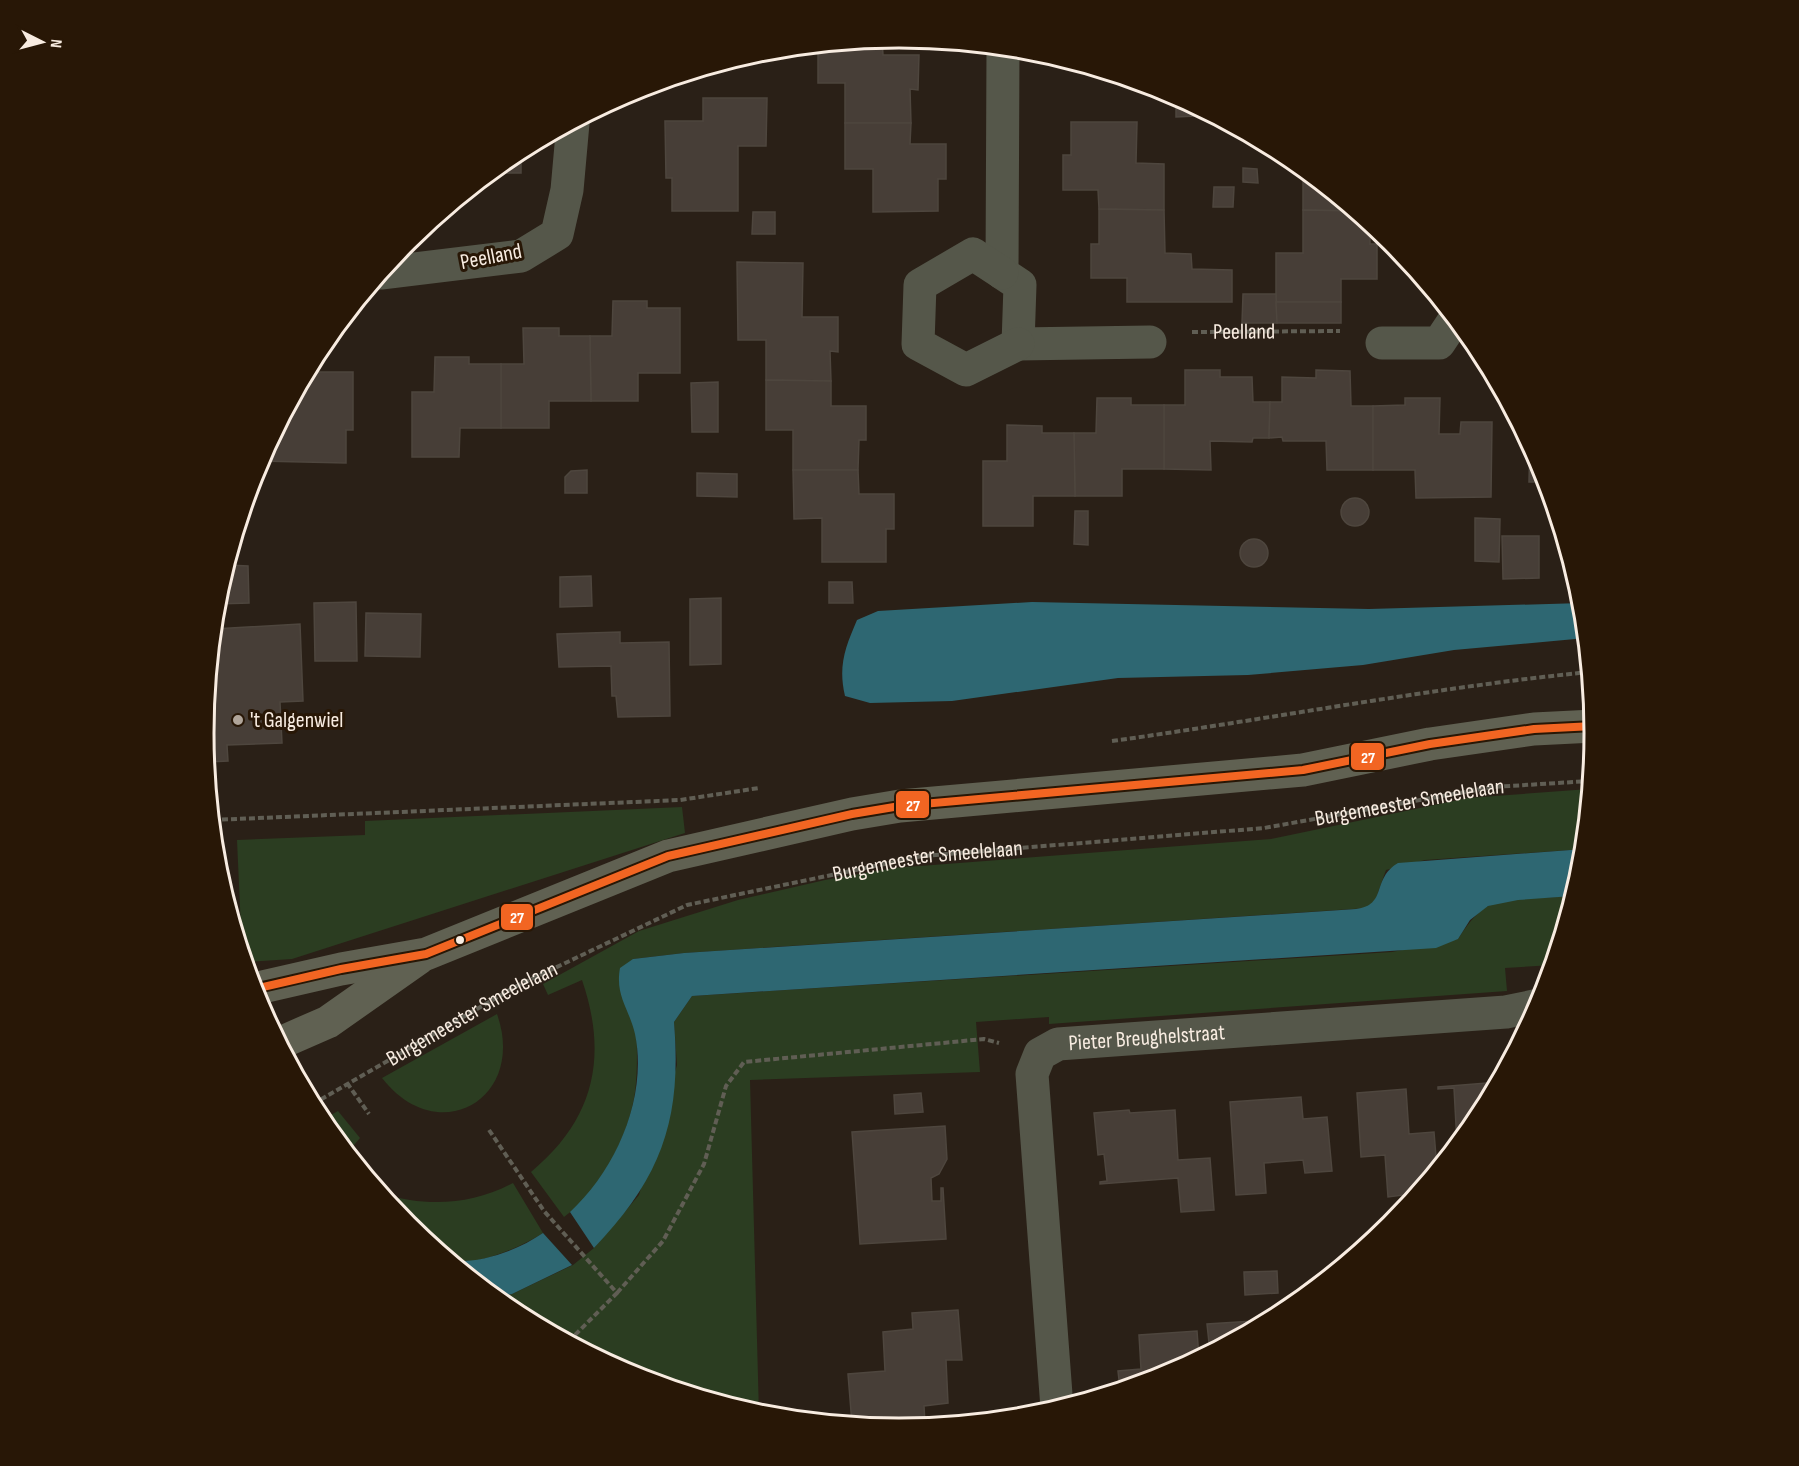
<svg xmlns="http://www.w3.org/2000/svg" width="1799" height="1466" viewBox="0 0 1799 1466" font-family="'Sofia Sans Condensed',sans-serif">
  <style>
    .green { fill: #2b3d21 }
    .water { fill: #2e6772 }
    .building { fill: #473e37; stroke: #4e463e; stroke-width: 1.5 }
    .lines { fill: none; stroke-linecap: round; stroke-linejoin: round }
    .path { stroke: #605e54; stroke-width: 4; stroke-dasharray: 6 3; stroke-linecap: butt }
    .street { stroke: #55574a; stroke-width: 33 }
    .secondary { stroke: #606152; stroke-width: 33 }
    .bus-1-casing { stroke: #281706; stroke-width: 12 }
    .bus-1 { stroke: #f26522; stroke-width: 8 }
    .poi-dot { fill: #b0a59a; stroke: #281706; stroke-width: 2 }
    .bus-dot { fill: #f8ece1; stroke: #281706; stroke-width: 2 }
    .labels { text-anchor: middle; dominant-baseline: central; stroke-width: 6; stroke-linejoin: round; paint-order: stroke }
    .street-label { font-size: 22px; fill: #f8ece1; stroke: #281706 }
    .poi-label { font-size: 22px; fill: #f8ece1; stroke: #281706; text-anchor: start }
    .rim { fill: none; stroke: #f8ece1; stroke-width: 3 }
    .line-badge { stroke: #281706; stroke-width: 2 }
    .badge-label { font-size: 16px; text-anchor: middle; font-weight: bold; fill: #fff }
  </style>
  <rect width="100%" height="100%" fill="#2a2017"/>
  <g class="green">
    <path d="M1589 789 1584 849 1425 860 1386 870 1375 901 1367 908 684 953 633 959C634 999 640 1053 635 1092 629 1136 600 1191 564 1217L531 1172C595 1119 608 1056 582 980L548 995 543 984 639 931 738 900 825 880 894 868 1271 839 1468 798Z"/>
    <path d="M682 807 685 833 292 959 246 962 242 951 237 840 365 835V821Z"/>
    <path d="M1573 896 1553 965 1505 968 1507 991 1049 1024V1017L976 1022 980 1072 750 1080 759 1414 633 1375 513 1311 496 1297 512 1294 573 1265 594 1248 639 1195 677 1065 674 1022 692 996 1392 952 1458 939C1466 927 1474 915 1486 907 1501 897 1554 898 1573 896Z"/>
    <path d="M497 1014C527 1099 438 1150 382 1078Z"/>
    <path d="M338 1111 360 1138 348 1152 322 1120Z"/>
    <path d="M513 1183 543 1233C525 1245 474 1268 452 1261 434 1254 396 1210 383 1194 427 1207 472 1205 513 1183Z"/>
  </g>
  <g class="water">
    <path d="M1032 602 1369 609 1582 603 1586 638 1454 650 1363 665 1248 675 1118 678 952 701 870 703 845 696C838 666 845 648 857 620L878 611Z"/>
    <path d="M1584 849 1582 869 1573 896 1518 900 1488 906 1470 920 1458 939 1436 948 692 996 674 1022C682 1119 662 1177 594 1248L570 1212C616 1170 648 1097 635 1034 629 1008 615 996 620 968L633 959 684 953 1356 909C1388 905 1371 879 1398 863Z"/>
    <path d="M543 1233 572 1265 512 1294 496 1297 451 1261C483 1263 518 1250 543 1233Z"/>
  </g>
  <g class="building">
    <path d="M882 39 883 55H919L918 90 910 89 911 123H845V83H818V46Z"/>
    <path d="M1176 97 1196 106V116L1176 117Z"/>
    <path d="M703 98H767L766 146H738V211H672V178H666L665 121H703Z"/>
    <path d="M1071 122H1137L1136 163 1164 164V210L1099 209 1098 190H1063V155H1071Z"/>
    <path d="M845 123H911L910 144H946V179H938V211L873 212V169H845Z"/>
    <path d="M521 150V173H491L513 155Z"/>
    <path d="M1243 168 1257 169 1258 183 1243 182Z"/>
    <path d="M1303 169 1354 211 1303 210Z"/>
    <path d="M1214 187H1234L1233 207H1213Z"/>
    <path d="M1099 209 1164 210 1165 253 1191 254 1192 269 1232 270V302H1127V278H1091V244H1099Z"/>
    <path d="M1303 210 1354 211 1370 223V244H1377V279H1341V302H1276V253H1303Z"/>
    <path d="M753 212H775V234H752Z"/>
    <path d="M737 262 803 263 802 317H838V352L830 351 831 381 766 380V340H738Z"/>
    <path d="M1243 294H1276L1277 323H1242Z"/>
    <path d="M613 301H647V308H680V373H638V401H591L590 336H612Z"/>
    <path d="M1276 302H1341V323H1277Z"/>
    <path d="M523 328H559V336H590L591 401H549V428H501V364H524Z"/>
    <path d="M316 357V372H353V430H346V463L260 461Z"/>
    <path d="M435 357H469V364H501V428H460L459 457H412V392H434Z"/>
    <path d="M1185 370H1220V377H1252L1253 402H1270L1269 438H1253L1252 442 1210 441 1211 470 1164 469V405H1185Z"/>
    <path d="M1316 370 1350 371 1351 406H1373V470H1327L1326 441H1283L1282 437 1269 438 1270 402H1282V377L1316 378Z"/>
    <path d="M766 380 831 381V406H866V440H859L858 470H793V430H766Z"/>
    <path d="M718 382V432H692L691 383Z"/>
    <path d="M1097 398H1131V405H1164V469H1122V496H1075L1074 433H1096Z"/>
    <path d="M1405 398H1440L1439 434H1460L1461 422H1492L1491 497 1416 498 1415 470H1373V406L1405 405Z"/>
    <path d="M1007 425 1042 426V433H1074L1075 496H1033V526H983V461H1007Z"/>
    <path d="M1530 444 1542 467 1547 482H1529Z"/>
    <path d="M587 470V493H565V477L571 471Z"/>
    <path d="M793 470H858L859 494H894V529H886V562H822V518L794 519Z"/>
    <path d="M697 473 737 474V497L697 496Z"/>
    <circle cx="1355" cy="512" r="14"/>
    <path d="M1075 511H1088V545L1074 544Z"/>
    <path d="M1475 518 1500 519 1499 562 1475 561Z"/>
    <path d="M1502 536H1539V578L1503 579Z"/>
    <circle cx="1254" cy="553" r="14"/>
    <path d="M227 565 248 566 249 603 217 604Z"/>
    <path d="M591 576 592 606 560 607V577Z"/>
    <path d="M829 582H852L853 603H829Z"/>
    <path d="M721 598V664L690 665V599Z"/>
    <path d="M356 602 357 661H315L314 603Z"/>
    <path d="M366 613 421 614 420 657 365 656Z"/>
    <path d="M300 624 303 701 280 702 282 743 227 745 228 761 208 762 204 733 214 629Z"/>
    <path d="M620 632V643L669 642 670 716 618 717 616 696H612L611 666 559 667 557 634Z"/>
    <path d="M1498 1082 1478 1120 1457 1144 1454 1088 1438 1089V1087Z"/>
    <path d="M1406 1089 1409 1134 1434 1132 1437 1169 1411 1201V1194L1388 1197 1385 1155 1361 1157 1357 1093Z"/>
    <path d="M921 1093 923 1112 895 1114 894 1095Z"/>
    <path d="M1301 1097 1303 1119 1327 1117 1332 1171 1305 1173 1303 1160 1264 1163 1266 1193 1236 1195 1230 1102Z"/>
    <path d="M1129 1110 1130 1113 1175 1110 1178 1160 1210 1158 1214 1210 1181 1212 1178 1178 1100 1184V1182L1107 1181 1104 1154 1098 1155 1094 1113Z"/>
    <path d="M945 1126 947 1159 939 1174 931 1178 932 1201H941V1188H943L946 1239 860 1244 852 1132Z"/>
    <path d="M1277 1271 1278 1293 1245 1295 1244 1272Z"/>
    <path d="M958 1310 962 1360H946L948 1403 924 1406 925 1424 938 1425 900 1428 852 1424 848 1374 885 1371 883 1332 913 1329 912 1313Z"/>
    <path d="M1270 1320 1210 1352 1207 1324Z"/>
    <path d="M1197 1331 1199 1358 1165 1376 1120 1389 1118 1371 1141 1369 1139 1335Z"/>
  </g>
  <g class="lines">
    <g class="path">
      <path id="s1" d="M1192 332 1340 331"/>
      <path d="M1112 741C1271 719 1429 688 1589 672"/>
      <path d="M213 820 680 800 759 788"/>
      <path d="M214 820 215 848"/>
      <path d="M347 1083 369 1114"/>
      <path id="s2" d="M313 1104 515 987 687 905 923 856 1264 828 1493 787 1590 781"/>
      <path d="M489 1130 544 1211 617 1293 569 1341"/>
      <path d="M617 1293 663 1241 704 1164 726 1086 744 1062 984 1039 999 1043"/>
    </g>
    <g class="street">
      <path d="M1003 48 1002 273 1020 285 1018 344 1150 342"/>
      <path d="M381 273 521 256 557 234 567 190 573 123"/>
      <path d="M1002 273 973 254 920 285 918 344 966 370 1018 344"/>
      <path d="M1382 343H1439L1455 319"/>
      <path id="s3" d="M1057 1408 1032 1074 1040 1054 1058 1044 1506 1012 1539 1005"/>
    </g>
    <g class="secondary">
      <path d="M254 989 341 969 426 954 668 856 852 814 900 806 1303 770 1430 744 1534 729 1594 726"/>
      <path d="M280 1043 328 1022 419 958"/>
    </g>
    <g class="bus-1-casing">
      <path id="bus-1" d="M254 989 341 969 426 954 668 856 852 814 900 806 1303 770 1430 744 1534 729 1594 726"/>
    </g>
    <use href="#bus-1" class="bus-1"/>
  </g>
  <circle class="poi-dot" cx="238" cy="720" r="6"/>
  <circle class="bus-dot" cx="460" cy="940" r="5"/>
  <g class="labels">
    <g class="street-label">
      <text transform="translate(491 257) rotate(-11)">Peelland</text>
      <text stroke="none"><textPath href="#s1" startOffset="52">Peelland</textPath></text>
      <text stroke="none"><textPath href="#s2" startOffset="1155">Burgemeester Smeelelaan</textPath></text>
      <text stroke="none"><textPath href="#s2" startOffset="669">Burgemeester Smeelelaan</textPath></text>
      <text stroke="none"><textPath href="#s2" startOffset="183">Burgemeester Smeelelaan</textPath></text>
      <text stroke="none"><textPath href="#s3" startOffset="466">Pieter Breughelstraat</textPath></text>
    </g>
    <g class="poi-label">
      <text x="250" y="720">'t Galgenwiel</text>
    </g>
  </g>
  <path d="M0 0H1799V1466H0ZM214 733a685 685 0 1 1 1370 0a685 685 0 1 1-1370 0Z" fill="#281706" fill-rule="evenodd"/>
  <path class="rim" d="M214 733a685 685 0 1 1 1370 0a685 685 0 1 1-1370 0Z"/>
  <g class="line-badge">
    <rect x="1350" y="742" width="35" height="29" rx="6" fill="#f26522"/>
    <rect x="895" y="790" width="35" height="29" rx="6" fill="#f26522"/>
    <rect x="500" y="903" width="34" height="28" rx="6" fill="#f26522"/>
  </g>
  <g class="badge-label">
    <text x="1368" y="763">27</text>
    <text x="913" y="811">27</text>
    <text x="517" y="923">27</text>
  </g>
  <g transform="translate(42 42) rotate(96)" stroke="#281706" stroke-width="4.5" paint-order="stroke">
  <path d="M0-4.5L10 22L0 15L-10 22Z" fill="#f8ece1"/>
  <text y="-9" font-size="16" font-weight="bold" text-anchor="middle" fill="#f8ece1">N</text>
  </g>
</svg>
